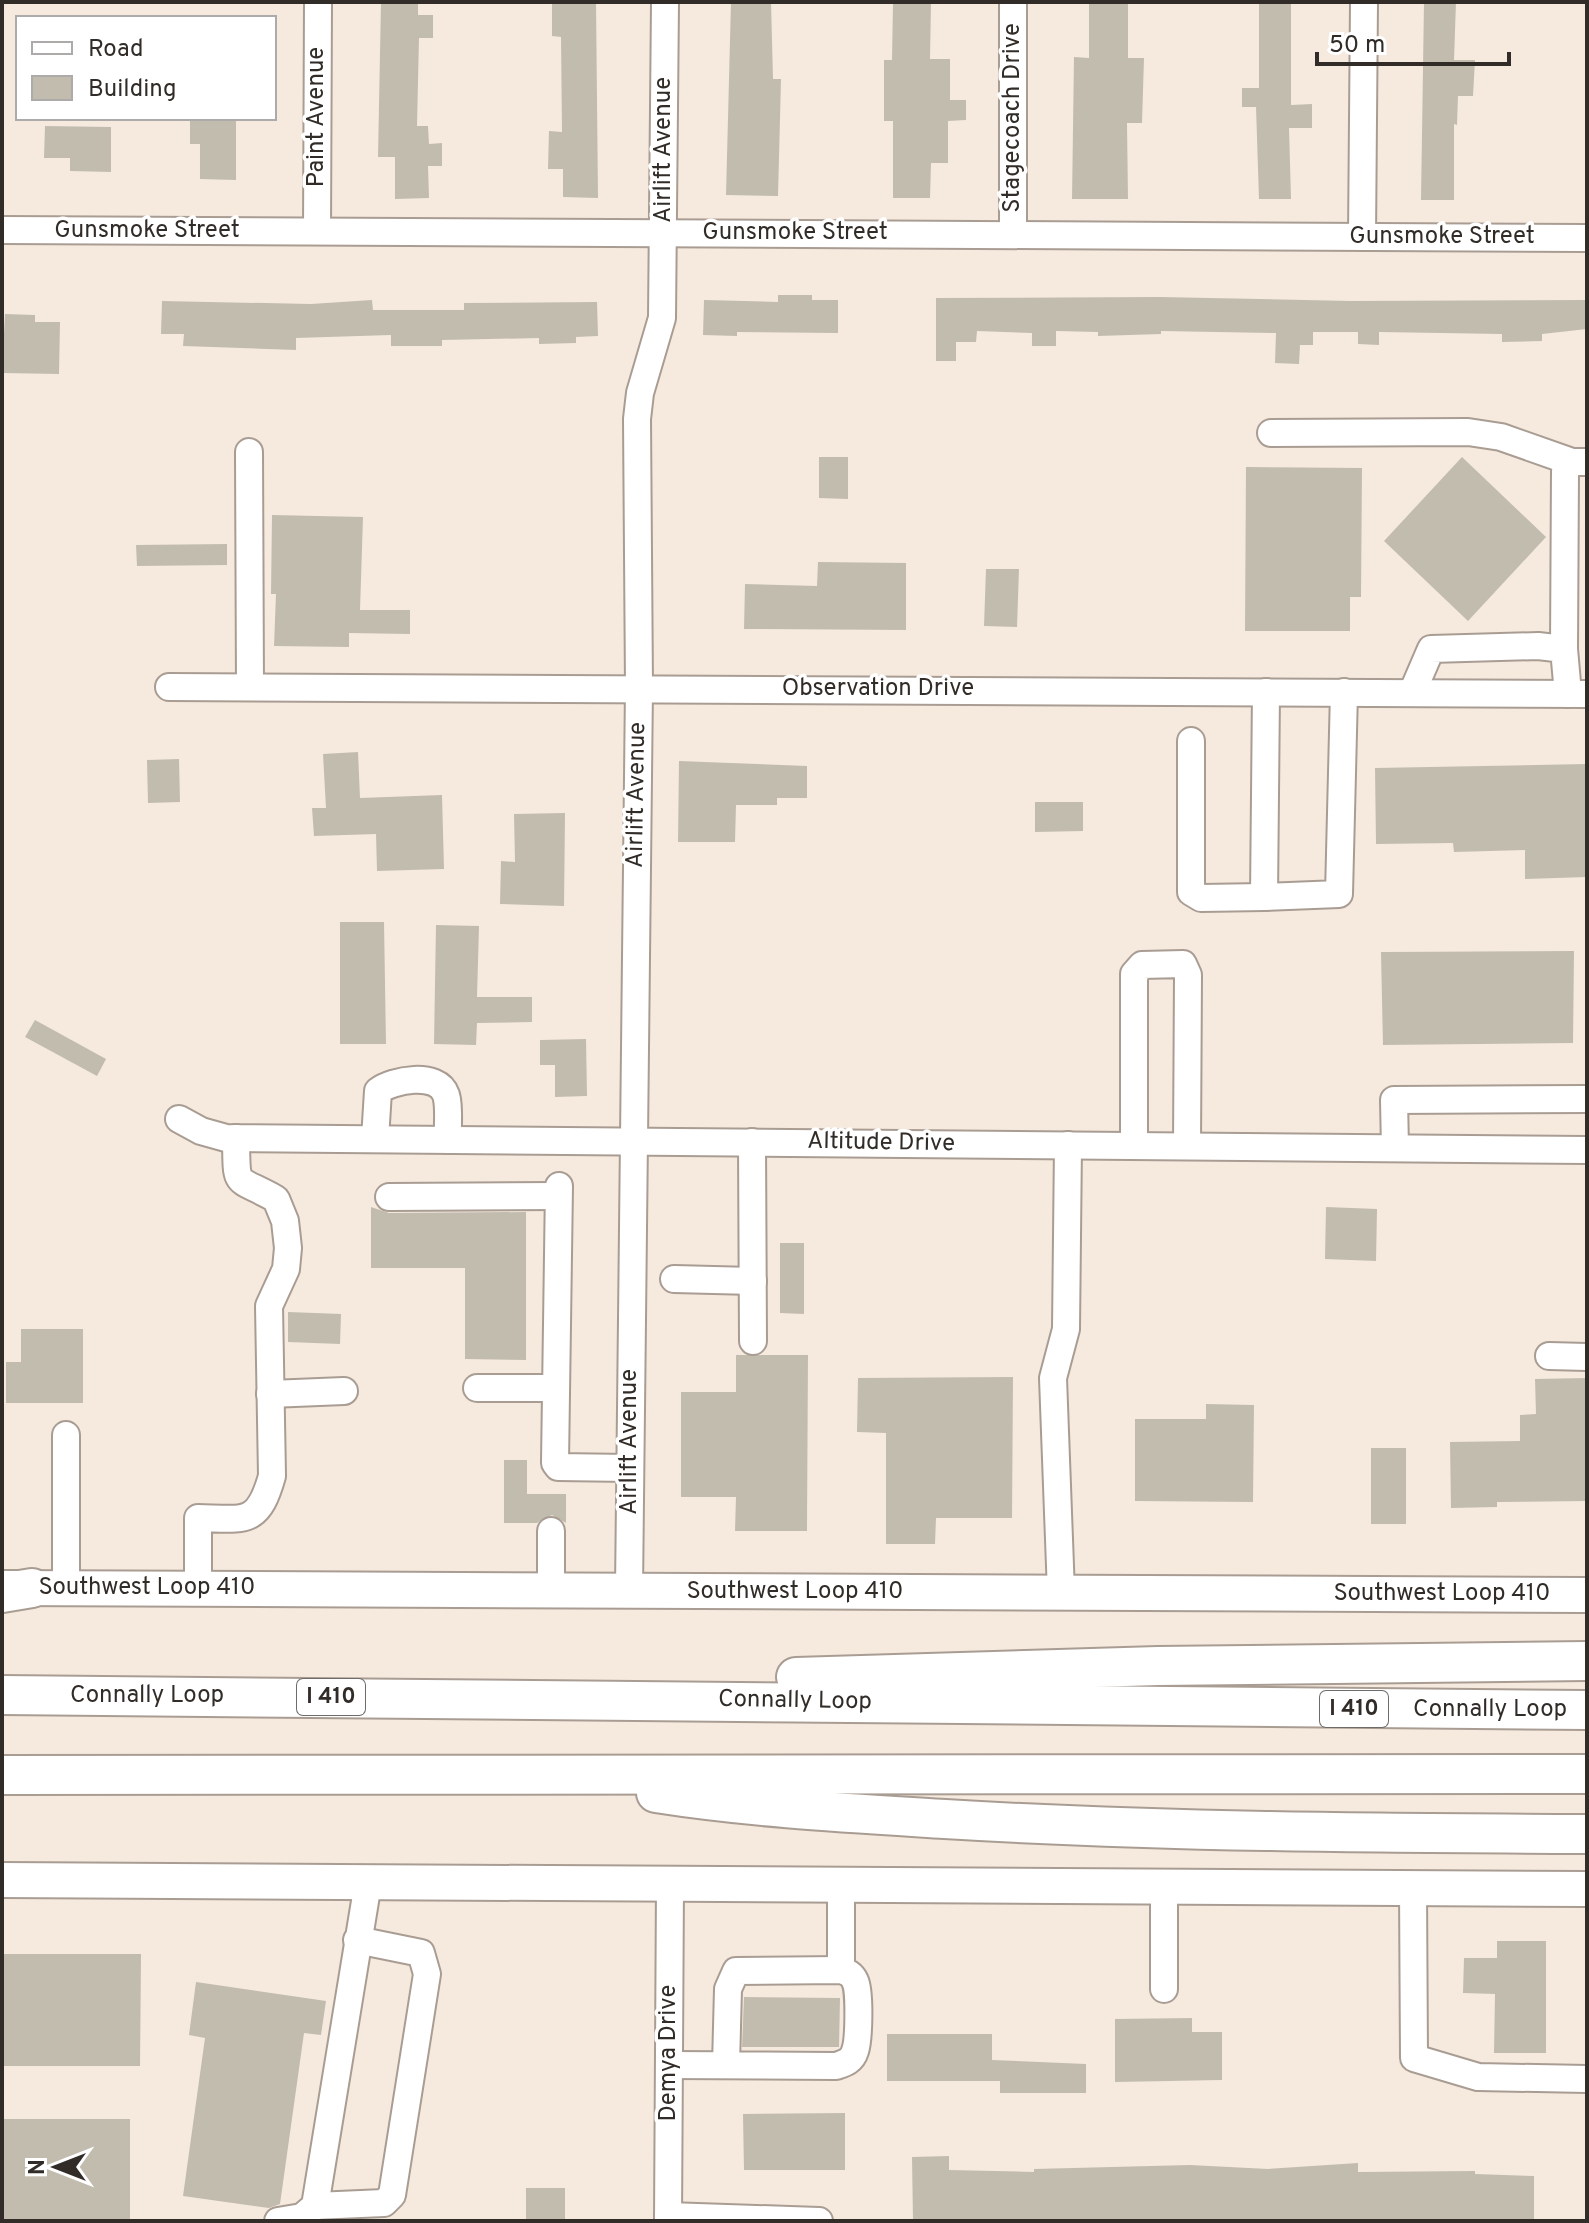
<svg xmlns="http://www.w3.org/2000/svg" width="1589" height="2223" viewBox="0 0 1589 2223" font-family="Overpass,sans-serif">
  <style>
    .building { fill: #c2bcaf }
    .lines { fill: none; stroke-linecap: round; stroke-linejoin: round }
    .minor-casing { stroke: #a99d93; stroke-width: 30 }
    .major-casing { stroke: #a99d93; stroke-width: 38 }
    .highway-casing { stroke: #a99d93; stroke-width: 42 }
    .minor { stroke: #fff; stroke-width: 26 }
    .major { stroke: #fff; stroke-width: 34 }
    .highway { stroke: #fff; stroke-width: 38 }
    .labels { text-anchor: middle; dominant-baseline: central; stroke-width: 7; stroke-linejoin: round; paint-order: stroke }
    .shield { fill: #fff; stroke: #6f6b68; stroke-width: 2 }
    .shield-label { font-size: 22px; font-weight: bold; fill: #312c28 }
    .street-label { font-size: 24px; fill: #312c28; stroke: #fff }
  </style>
  <rect width="100%" height="100%" fill="#f6eadf"/>
  <g class="building">
    <path d="M381 2H418V15H433V38H419L417 126H428L429 144 442 143V166H428L429 198 395 199V157H378Z"/>
    <path d="M552 2H596L598 198 563 197V169H548L549 131 562 132 561 37 552 36Z"/>
    <path d="M731 2H771L773 79H781L778 196 726 195Z"/>
    <path d="M893 2H931L930 59H950V100H966V120L948 121V163H931L930 198H893V121H884V60H892Z"/>
    <path d="M1089 2H1128V58H1144L1142 123H1127L1128 199H1072L1074 57 1089 58Z"/>
    <path d="M1259 2H1291V105L1312 104V128H1289L1291 199H1259L1256 107H1242V88H1259Z"/>
    <path d="M1424 2H1456L1454 60H1475L1473 96H1458L1457 125 1454 124V200H1421Z"/>
    <path d="M190 118H236V180L200 179V144H190Z"/>
    <path d="M45 126 111 127V172L70 171V158H44Z"/>
    <path d="M778 295H812V300H838V333L737 332V336L703 335 704 300 778 302Z"/>
    <path d="M1160 297 1350 301 1587 300V329L1542 334V341L1502 342V334L1379 332V345L1358 344V332H1313V345H1300L1299 364 1275 363 1276 333 1161 331V334L1098 336V332L1056 331V346H1032V333L977 331 976 342H956V361H936V298Z"/>
    <path d="M372 300 373 310H464V303L597 302 598 336 576 337V343L539 344V338L442 340V346H391V335L296 338V350L183 346 184 334H161L162 301 311 304Z"/>
    <path d="M5 314 35 315V322H60L59 374 2 373Z"/>
    <path d="M819 457H848V499L819 498Z"/>
    <path d="M1462 457 1546 537 1468 621 1384 541Z"/>
    <path d="M1246 467 1362 468 1361 597H1350V631H1245Z"/>
    <path d="M272 515 363 517 360 610H410V634L349 633V647L274 646 276 594H271Z"/>
    <path d="M227 544V565L137 566 136 545Z"/>
    <path d="M818 562 906 563V630L744 629 745 584 817 586Z"/>
    <path d="M986 569H1019L1017 627 984 626Z"/>
    <path d="M358 752 360 798 442 795 444 869 377 871 376 834 314 836 312 808H326L323 754Z"/>
    <path d="M179 759 180 802 148 803 147 760Z"/>
    <path d="M679 761 807 766V798H777V805H736L735 842H678Z"/>
    <path d="M1587 764V877L1525 879V850L1454 852 1453 843 1376 844 1375 768Z"/>
    <path d="M1035 802H1083V831L1035 832Z"/>
    <path d="M565 813 564 906 500 904 501 861 515 862 514 814Z"/>
    <path d="M340 922H384L386 1044H340Z"/>
    <path d="M436 925 479 926 477 997H532V1022L477 1023 476 1045 434 1044Z"/>
    <path d="M1574 951 1573 1043 1383 1045 1381 952Z"/>
    <path d="M35 1020 106 1059 97 1076 25 1037Z"/>
    <path d="M586 1039 587 1096 555 1097V1065H540V1040Z"/>
    <path d="M371 1207 389 1213 526 1212V1360L465 1359V1268H371Z"/>
    <path d="M1326 1207 1377 1209 1376 1261 1325 1259Z"/>
    <path d="M780 1243H804V1314L780 1313Z"/>
    <path d="M288 1312 341 1314 340 1344 288 1342Z"/>
    <path d="M21 1329H83V1403H6V1362H21Z"/>
    <path d="M736 1355H808L807 1531H735L736 1497H681V1392H736Z"/>
    <path d="M1013 1377 1012 1518H936L935 1544H886V1433L857 1432 858 1378Z"/>
    <path d="M1587 1378V1501L1497 1502V1507L1451 1508 1450 1442 1520 1441V1415L1536 1414 1535 1379Z"/>
    <path d="M1206 1404 1254 1405 1253 1502 1135 1501V1419H1206Z"/>
    <rect x="1371" y="1448" width="35" height="76"/>
    <path d="M504 1460H527V1494H566V1523L552 1515 537 1523H504Z"/>
    <path d="M1497 1941H1546V2053H1494L1495 1994 1463 1993 1464 1958H1497Z"/>
    <path d="M2 1954H141L140 2066H2Z"/>
    <path d="M196 1982 326 2001 321 2035 304 2033 280 2204 269 2208 183 2196 205 2038 189 2035Z"/>
    <path d="M744 1997 840 1998 839 2047H742Z"/>
    <path d="M1192 2018V2032H1222V2080L1115 2082V2019Z"/>
    <path d="M887 2034H992V2060L1086 2064V2093H1000V2081H887Z"/>
    <path d="M845 2113V2170H744L743 2114Z"/>
    <rect x="2" y="2119" width="128" height="102"/>
    <path d="M949 2156V2170L1034 2172V2169L1190 2165 1268 2169 1358 2163V2172L1475 2171V2174L1534 2176V2221H913L912 2157Z"/>
    <rect x="526" y="2188" width="39" height="33"/>
  </g>
  <g class="lines">
    <g class="minor-casing">
      <g id="minor">
        <path d="M2 230 1587 238"/>
        <path d="M317 231 318 2"/>
        <path d="M1013 235V2"/>
        <path d="M1362 237 1364 2"/>
        <path d="M1271 433 1468 432 1501 437 1572 462"/>
        <path d="M249 452 250 687"/>
        <path d="M1564 649 1565 471 1572 462H1587"/>
        <path d="M169 687 1587 694"/>
        <path d="M1266 692 1264 897 1339 894 1344 692"/>
        <path d="M1412 693 1431 649 1538 646 1564 649 1568 694"/>
        <path d="M1191 741V892L1201 898 1264 897"/>
        <path d="M179 1119 201 1131 226 1138 1587 1150"/>
        <path d="M375 1139 378 1091C392 1080 438 1071 446 1095 450 1107 447 1127 448 1140"/>
        <path d="M752 1142 753 1341"/>
        <path d="M1134 1146V974L1142 965 1183 964 1188 975 1187 1146"/>
        <path d="M1395 1148 1394 1100 1587 1099"/>
        <path d="M559 1186 555 1463 558 1467 630 1468"/>
        <path d="M389 1197 558 1196"/>
        <path d="M674 1279 753 1281"/>
        <path d="M1549 1356 1587 1357"/>
        <path d="M477 1388H556"/>
        <path d="M270 1394 344 1391"/>
        <path d="M66 1435V1588"/>
        <path d="M551 1531V1590"/>
        <path d="M198 1589V1518C245 1519 258 1526 272 1476L269 1306 286 1269 288 1248 285 1221 276 1199C233 1175 237 1190 236 1138"/>
        <path d="M629 1590 639 687 637 419 640 393 662 318 665 2"/>
        <path d="M1061 1593 1053 1378 1066 1329 1068 1145"/>
        <path d="M1164 1887V1989"/>
        <path d="M1413 1888 1414 2058 1478 2077 1587 2079"/>
        <path d="M841 1970V1885"/>
        <path d="M669 2065 836 2066C845 2063 852 2061 855 2051 859 2040 860 1991 855 1981 852 1974 847 1972 841 1970L736 1971 728 1989 726 2065"/>
        <path d="M315 2206 384 2203 392 2195 427 1974 421 1953 357 1940"/>
        <path d="M668 2216 819 2221"/>
        <path d="M278 2221 302 2217 315 2206 368 1883"/>
        <path d="M668 2221 670 1884"/>
      </g>
    </g>
    <g class="major-casing">
      <g id="major">
        <path d="M3 1588 1587 1595"/>
        <path d="M2 1880 1587 1889"/>
      </g>
    </g>
    <g class="highway-casing">
      <g id="highway">
        <path d="M2 1593 32 1588"/>
        <path d="M796 1677 1158 1666 1587 1661"/>
        <path d="M2 1695C530 1698 1059 1707 1587 1710"/>
        <path d="M2 1775 1587 1774"/>
        <path d="M656 1793C752 1808 848 1813 945 1819 1159 1832 1373 1833 1587 1834"/>
      </g>
    </g>
    <use href="#minor" class="minor"/>
    <use href="#major" class="major"/>
    <use href="#highway" class="highway"/>
  </g>
  <g class="labels">
    <g class="shield">
      <rect x="297" y="1679" width="68" height="36" rx="6"/>
      <rect x="1320" y="1691" width="68" height="36" rx="6"/>
    </g>
    <g class="shield-label">
      <text x="331" y="1697">I 410</text>
      <text x="1354" y="1709">I 410</text>
    </g>
    <g class="street-label">
      <text transform="translate(317 117) rotate(-90)">Paint Avenue</text>
      <text transform="translate(1013 118) rotate(-90)">Stagecoach Drive</text>
      <text transform="translate(664 150) rotate(-90)">Airlift Avenue</text>
      <text x="147" y="231">Gunsmoke Street</text>
      <text x="795" y="233">Gunsmoke Street</text>
      <text x="1442" y="237">Gunsmoke Street</text>
      <text x="878" y="689">Observation Drive</text>
      <text transform="translate(637 795) rotate(-89)">Airlift Avenue</text>
      <text transform="translate(881 1143) rotate(1)">Altitude Drive</text>
      <text transform="translate(630 1442) rotate(-90)">Airlift Avenue</text>
      <text x="147" y="1588">Southwest Loop 410</text>
      <text x="795" y="1592">Southwest Loop 410</text>
      <text x="1442" y="1594">Southwest Loop 410</text>
      <text x="147" y="1696">Connally Loop</text>
      <text transform="translate(795 1701) rotate(1)">Connally Loop</text>
      <text x="1490" y="1710">Connally Loop</text>
      <text transform="translate(669 2053) rotate(-90)">Demya Drive</text>
    </g>
  </g>
  <rect width="1589" height="2223" fill="none" stroke="#312c28" stroke-width="8"/>
  <rect x="16" y="16" width="260" height="104" fill="#ffffff" stroke="#adaba9" stroke-width="2"/>
  <rect x="32" y="42" width="40" height="12" fill="#ffffff" stroke="#adaba9" stroke-width="2"/>
  <text x="88" y="56" font-size="24" fill="#312c28">Road</text>
  <rect x="32" y="76" width="40" height="24" fill="#c2bcaf" stroke="#adaba9" stroke-width="2"/>
  <text x="88" y="96" font-size="24" fill="#312c28">Building</text>
  <g transform="translate(56 2167) rotate(270)" stroke="#ffffff" stroke-width="6" paint-order="stroke">
  <path d="M0-6L14 30L0 20L-14 30Z" fill="#312c28"/>
  <text y="-12" font-size="22" font-weight="bold" text-anchor="middle" fill="#312c28">N</text>
  </g>
  <path d="M1317 52v12h192v-12" fill="none" stroke="#312c28" stroke-width="4"/>
  <text x="1329" y="52" font-size="24" fill="#312c28" stroke="#ffffff" stroke-width="6" paint-order="stroke">50 m</text>
</svg>
